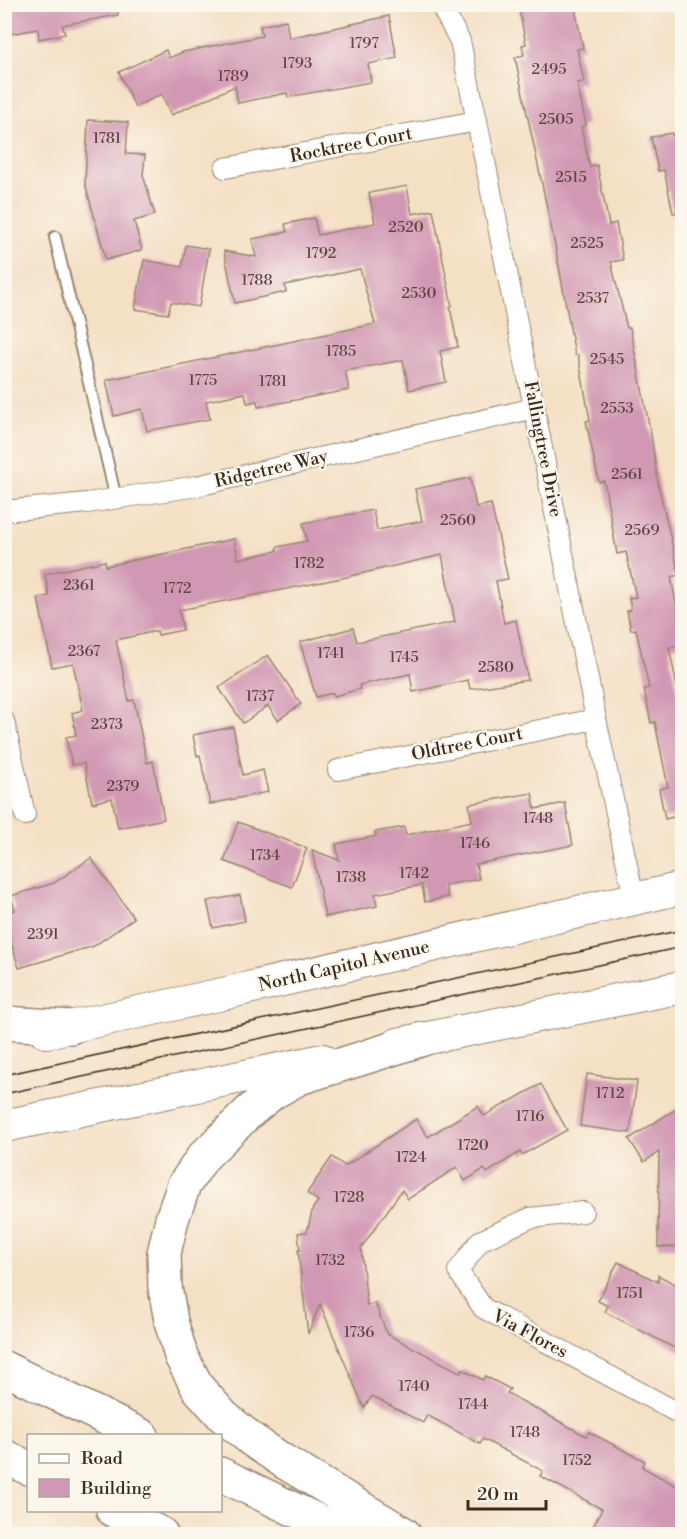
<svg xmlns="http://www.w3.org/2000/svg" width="687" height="1539" viewBox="0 0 687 1539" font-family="'Libre Bodoni',serif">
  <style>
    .building { fill: #d198b3 }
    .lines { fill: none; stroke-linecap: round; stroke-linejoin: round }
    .lane-casing { stroke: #988572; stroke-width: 14 }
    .street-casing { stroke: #988572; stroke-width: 22 }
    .primary-casing { stroke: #988572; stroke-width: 34 }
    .highway-casing { stroke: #988572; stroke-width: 36 }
    .lane { stroke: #fff; stroke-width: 10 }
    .street { stroke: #fff; stroke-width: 20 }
    .primary { stroke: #fff; stroke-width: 32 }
    .highway { stroke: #fff; stroke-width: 33 }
    .tram { stroke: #3b2a1e; stroke-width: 1.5 }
    .labels { text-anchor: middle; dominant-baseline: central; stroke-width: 4.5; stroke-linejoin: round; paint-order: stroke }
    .number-label { font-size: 15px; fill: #604643 }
    .street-label { font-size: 18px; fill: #3b2a1e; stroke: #fbf7ec }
  </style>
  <rect width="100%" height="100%" fill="#fbf7ec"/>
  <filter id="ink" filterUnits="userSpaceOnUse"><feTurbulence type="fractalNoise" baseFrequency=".0167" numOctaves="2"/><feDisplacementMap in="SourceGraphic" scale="12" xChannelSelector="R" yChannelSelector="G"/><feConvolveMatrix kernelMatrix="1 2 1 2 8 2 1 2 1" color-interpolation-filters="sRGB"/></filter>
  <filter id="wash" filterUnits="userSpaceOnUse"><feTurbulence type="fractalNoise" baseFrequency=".008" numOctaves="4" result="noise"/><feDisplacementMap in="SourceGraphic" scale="24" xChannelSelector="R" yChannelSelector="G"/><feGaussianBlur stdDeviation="1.35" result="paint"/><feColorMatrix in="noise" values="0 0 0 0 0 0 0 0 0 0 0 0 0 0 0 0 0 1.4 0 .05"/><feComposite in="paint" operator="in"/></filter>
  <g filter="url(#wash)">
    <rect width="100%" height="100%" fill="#f4e0c5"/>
    <g id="blocks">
      <g class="building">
        <path d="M4 4H117L118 15 62 25 65 34 39 39 38 29 4 35Z"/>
        <path d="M518 4H574L583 48 577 49 584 82 577 83 586 125 581 127 590 167 597 165 609 225 616 223 623 260 611 262 627 328H630L651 435 658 483 679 575 671 577 682 634V645L669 647 679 697 682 696V815L665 819 659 789 668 787 655 722 651 723 644 689 649 688 636 629 631 630 627 611 631 610 629 598 636 597 626 552 617 554 604 481 599 482 586 421 590 420 578 355H575L556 250 515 57 524 55 522 45 526 44Z"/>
        <path d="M389 16 397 58 368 64 371 82 288 97 287 93 238 103 235 86 171 115 162 94 135 107 119 72 166 50 169 58 183 52 262 36 260 26 286 20 289 38Z"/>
        <path d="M88 120 128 122 126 154 145 155 143 175 155 215 134 221 142 250 106 260 85 183Z"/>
        <path d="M672 133V135L682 133V212L673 213 664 170 658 171 651 137Z"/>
        <path d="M407 186 412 214 433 210 452 306 450 307 458 347 440 351 446 382 409 390 403 360 345 371 349 390 258 407 257 401 247 403 245 393 206 401 210 419 147 431 142 409 114 416 106 380 375 324 360 269 285 285 286 292 235 303 224 251 256 257 252 239 287 232 285 224 314 218 318 235 375 223 369 193Z"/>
        <path d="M186 245 209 249 199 307 171 302 168 314 135 309 144 260 182 267Z"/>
        <path d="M470 478 476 507 491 504 508 579 496 581 504 623 516 620 528 680 470 689 468 680 413 692 410 674 359 685 360 689 334 696 333 693 316 697 300 642 353 628 357 642 455 622 442 555 342 578 179 610 183 630 158 635 157 631 116 640 129 701 134 700 147 763 153 761 164 819 118 828 112 798 92 803 84 763 72 765 66 737 76 735 72 713 83 710 73 663 52 667 38 598 49 596 45 574 105 561 106 566 234 539 238 559 277 551V547L307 541 303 523 373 510 377 530 422 521 415 489Z"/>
        <path d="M268 655 301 704 278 720 268 706 243 723 219 688Z"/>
        <path d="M233 727 243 775 263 770 268 792 210 804 200 755 197 756 193 735Z"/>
        <path d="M532 793 535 809 565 803 573 845 476 864 479 879 445 885 448 897 425 902 422 885 375 894 377 906 325 917 312 850 339 860 336 844 376 836 375 832 404 827 406 835 472 821 469 804Z"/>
        <path d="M238 822 307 848 292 887 224 861Z"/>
        <path d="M91 858 134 918 94 946 19 968 4 919V913L15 910 11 896 54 883Z"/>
        <path d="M240 895 245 921 213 928 207 901Z"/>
        <path d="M587 1074 637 1081 630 1133 580 1126Z"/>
        <path d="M541 1084 567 1130 522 1155 520 1152 487 1173 484 1169 465 1181 457 1167 408 1199 402 1190 361 1248 367 1306 375 1303 387 1334 461 1373 462 1369 483 1380 485 1376 510 1389 507 1393 586 1436 589 1432 645 1461 642 1467 682 1489V1534H607L593 1527 602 1509 540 1476 543 1471 483 1439 480 1444 427 1415 423 1423 372 1396 364 1408 320 1304 308 1334 298 1250H300L298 1233 307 1232 313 1208 318 1201 307 1193 332 1157 345 1166 416 1119 428 1137 478 1106 484 1116Z"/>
        <path d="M682 1105V1247H658L659 1152 644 1162 629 1139Z"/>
        <path d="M618 1262 658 1282V1275L682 1288V1352L605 1312 608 1306 598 1301Z"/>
      </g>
    </g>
  </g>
  <g filter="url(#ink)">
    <use href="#blocks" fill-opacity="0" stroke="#988572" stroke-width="1.5"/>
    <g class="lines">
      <g class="lane-casing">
        <path id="lane" d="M55 237 116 499"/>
      </g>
      <g class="street-casing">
        <g id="street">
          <path d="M440 4 460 41 477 121 596 719 634 898"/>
          <path d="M225 168 477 121"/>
          <path d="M4 511 87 503 197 486 535 408"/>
          <path d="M4 721 25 815"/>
          <path d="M338 770 596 719"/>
          <path d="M583 1212 530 1218 480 1241 458 1271 483 1308 682 1415"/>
        </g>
      </g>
      <g class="primary-casing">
        <g id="primary">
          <path d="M46 1032 218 995 682 888"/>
          <path d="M398 1044 682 987"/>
          <path d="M4 1126 323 1060"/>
        </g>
      </g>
      <g class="highway-casing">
        <g id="highway">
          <path d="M4 1023 71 1027"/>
          <path d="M4 1368 142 1436"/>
          <path d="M4 1456 28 1468"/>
          <path d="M220 1474 345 1534"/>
          <path d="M113 1510 161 1534"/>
          <path d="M404 1534 283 1461 252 1440 223 1416 198 1388 181 1356 171 1321 165 1287 164 1253 172 1219 184 1185 203 1157 249 1112 272 1093 299 1078 423 1039"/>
        </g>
      </g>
      <use href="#lane" class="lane"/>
      <use href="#street" class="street"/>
      <use href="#primary" class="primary"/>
      <use href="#highway" class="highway"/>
      <g class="tram">
        <path d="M4 1075 682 930"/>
        <path d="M4 1094 682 947"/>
      </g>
    </g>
  </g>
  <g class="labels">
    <g class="number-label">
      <text x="364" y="43">1797</text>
      <text x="297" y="63">1793</text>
      <text x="549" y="69">2495</text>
      <text x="233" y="76">1789</text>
      <text x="556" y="119">2505</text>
      <text x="107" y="138">1781</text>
      <text x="571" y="177">2515</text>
      <text x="406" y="227">2520</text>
      <text x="587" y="243">2525</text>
      <text x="321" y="253">1792</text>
      <text x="257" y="280">1788</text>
      <text x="419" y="293">2530</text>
      <text x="593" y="298">2537</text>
      <text x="341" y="351">1785</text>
      <text x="607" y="359">2545</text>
      <text x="203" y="380">1775</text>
      <text x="273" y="381">1781</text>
      <text x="617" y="408">2553</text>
      <text x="627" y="474">2561</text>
      <text x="458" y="520">2560</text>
      <text x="642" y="530">2569</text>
      <text x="309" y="563">1782</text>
      <text x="79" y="585">2361</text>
      <text x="177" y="588">1772</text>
      <text x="84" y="651">2367</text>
      <text x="331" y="653">1741</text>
      <text x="404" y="657">1745</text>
      <text x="496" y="667">2580</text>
      <text x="260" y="696">1737</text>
      <text x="107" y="724">2373</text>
      <text x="123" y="786">2379</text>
      <text x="538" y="818">1748</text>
      <text x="475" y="843">1746</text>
      <text x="265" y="855">1734</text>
      <text x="414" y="873">1742</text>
      <text x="351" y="877">1738</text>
      <text x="43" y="934">2391</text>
      <text x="610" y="1093">1712</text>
      <text x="530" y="1116">1716</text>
      <text x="473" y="1145">1720</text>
      <text x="411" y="1157">1724</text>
      <text x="349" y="1197">1728</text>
      <text x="330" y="1260">1732</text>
      <text x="630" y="1293">1751</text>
      <text x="359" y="1332">1736</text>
      <text x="414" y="1386">1740</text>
      <text x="473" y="1404">1744</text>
      <text x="525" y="1432">1748</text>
      <text x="577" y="1460">1752</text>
    </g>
    <g class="street-label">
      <text transform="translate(351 145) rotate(-11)">Rocktree Court</text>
      <text transform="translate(543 449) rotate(79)">Fallingtree Drive</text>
      <text transform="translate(271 469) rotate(-13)">Ridgetree Way</text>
      <text transform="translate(467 744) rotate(-11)">Oldtree Court</text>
      <text transform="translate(344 966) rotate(-13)">North Capitol Avenue</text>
      <text transform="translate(530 1334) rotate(28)">Via Flores</text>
    </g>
  </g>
  <rect width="687" height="1539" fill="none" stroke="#fbf7ec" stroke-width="24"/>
  <rect x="27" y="1434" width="195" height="78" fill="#fbf7ec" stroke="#aea59a" stroke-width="1.5"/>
  <rect x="39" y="1454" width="30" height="9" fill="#ffffff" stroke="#aea59a" stroke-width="1.5"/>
  <text x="81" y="1464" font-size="18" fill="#3b2a1e">Road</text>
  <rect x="39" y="1479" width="30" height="18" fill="#d198b3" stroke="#aea59a" stroke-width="1.5"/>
  <text x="81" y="1494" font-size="18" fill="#3b2a1e">Building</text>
  <path d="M468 1500v9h78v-9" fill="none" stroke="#3b2a1e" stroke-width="3"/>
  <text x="477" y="1500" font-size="18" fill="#3b2a1e" stroke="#fbf7ec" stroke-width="4.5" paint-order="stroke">20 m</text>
</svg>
